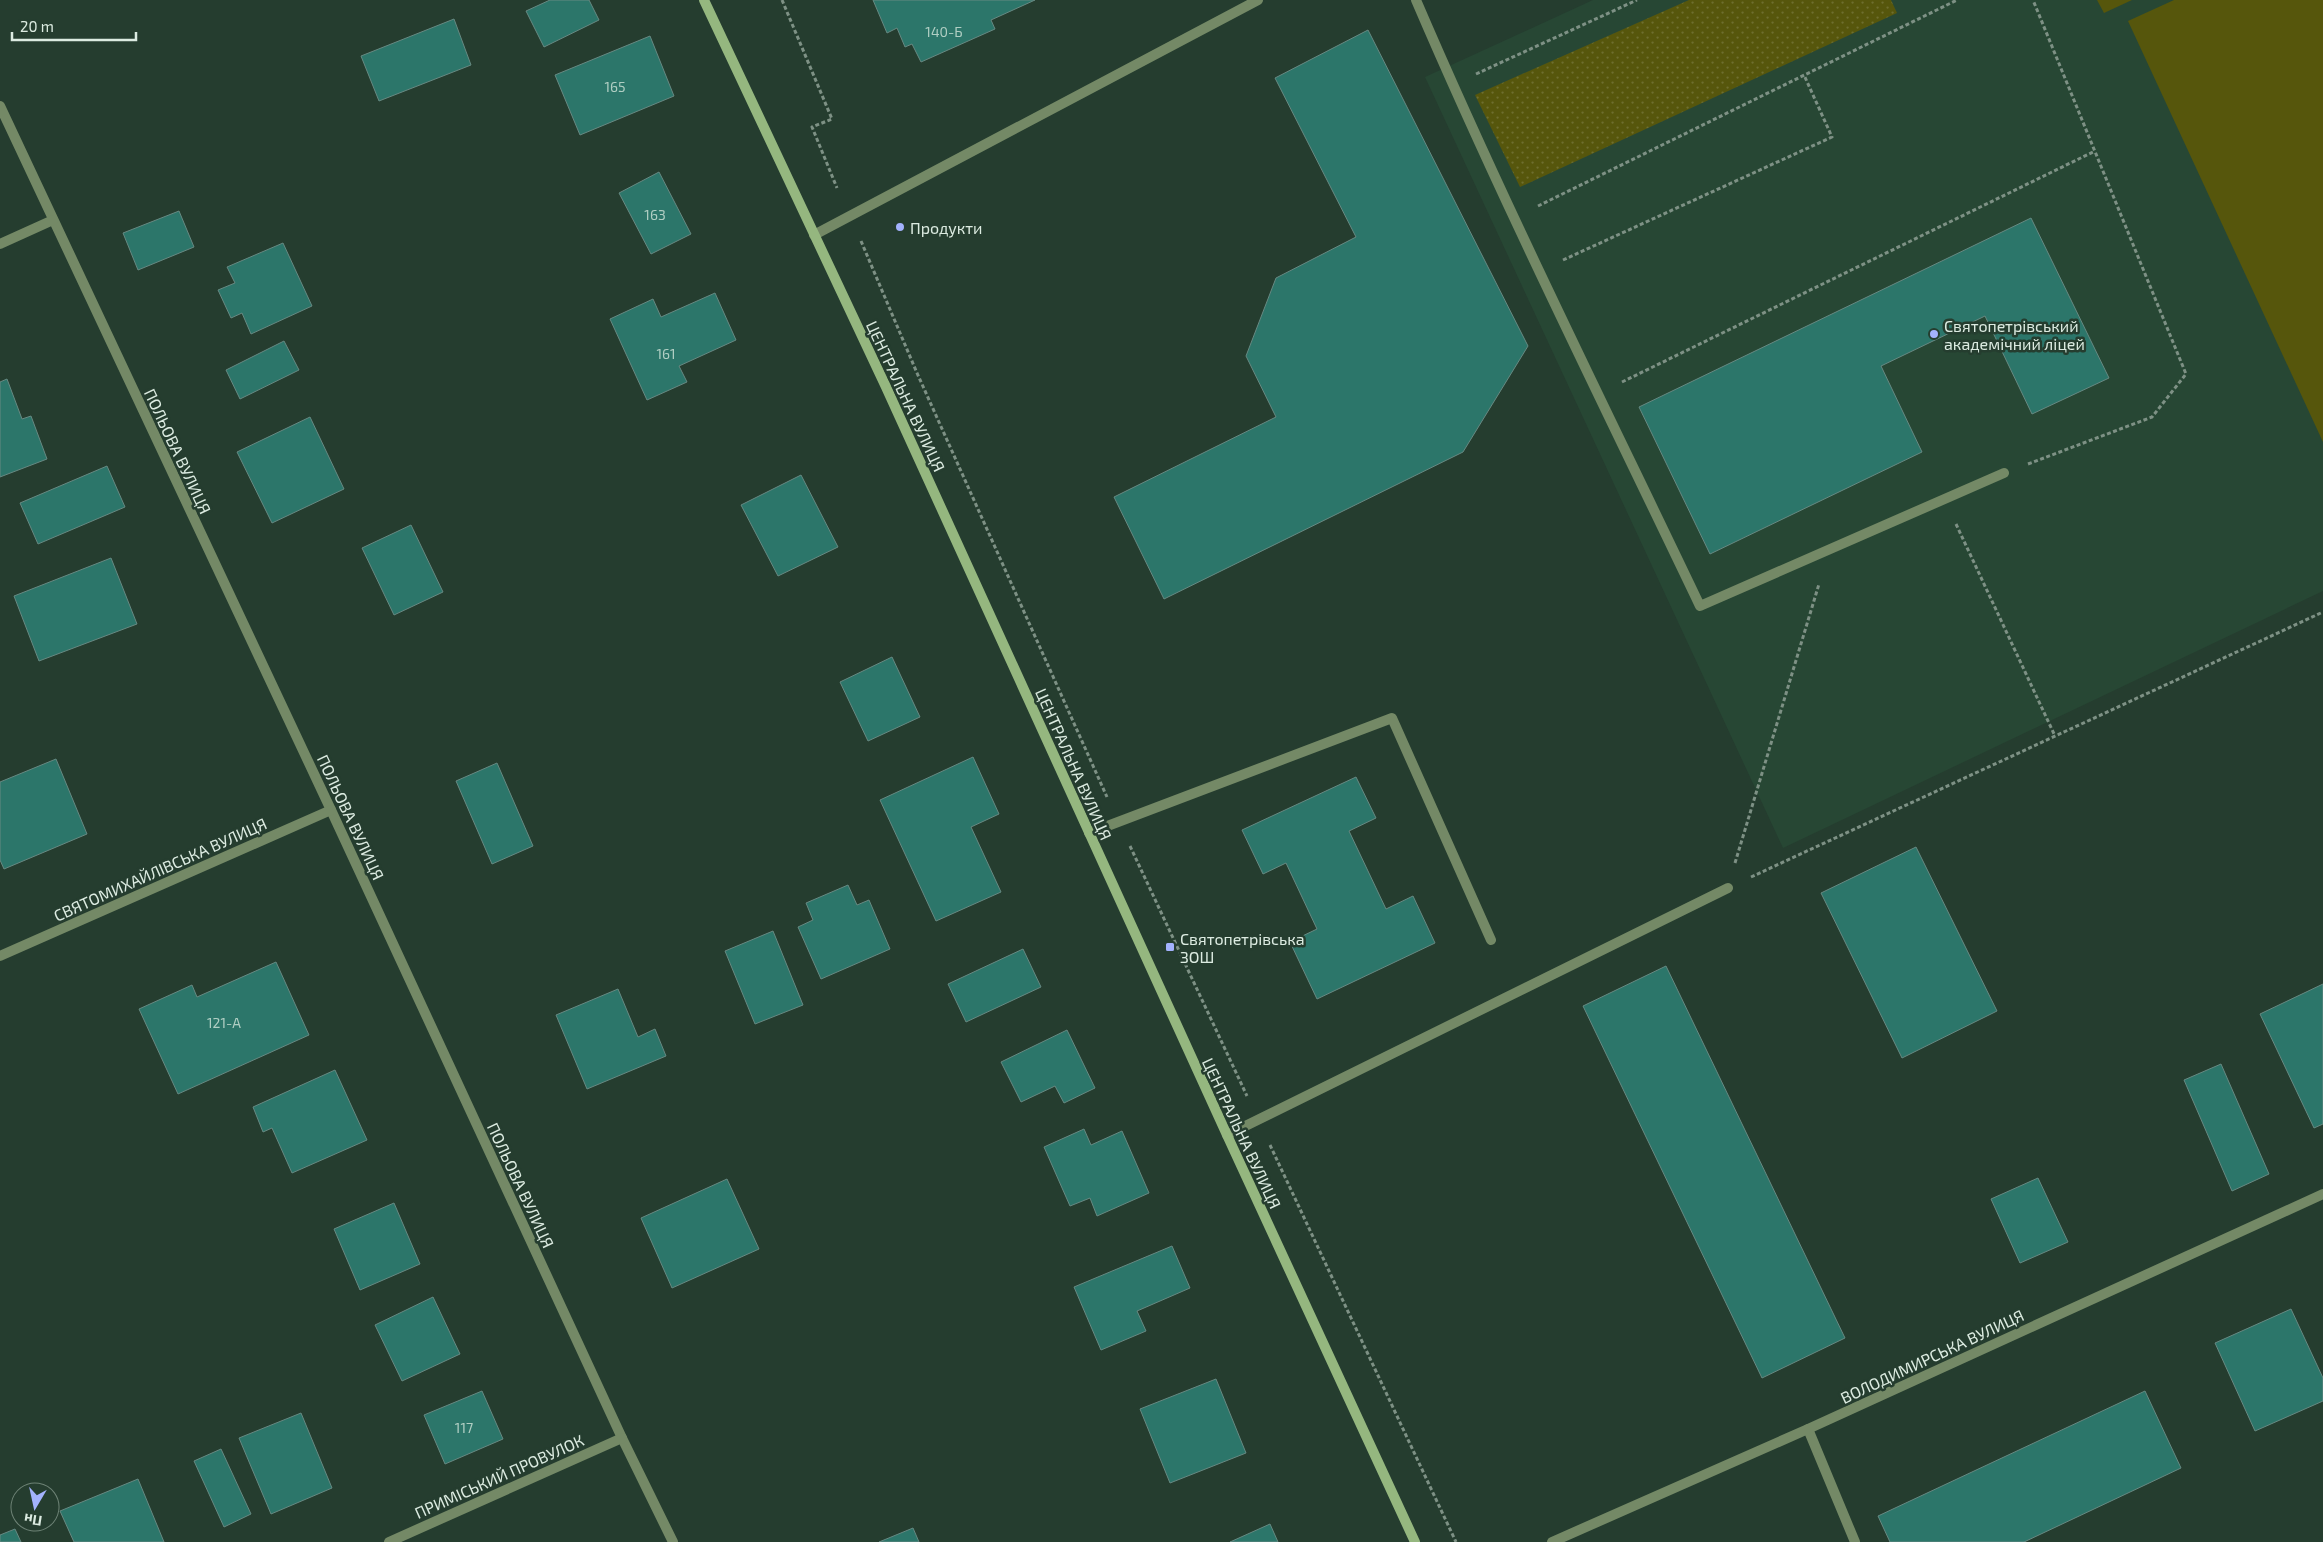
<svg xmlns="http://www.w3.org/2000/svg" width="2323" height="1542" viewBox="0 0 2323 1542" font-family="'Exo 2',sans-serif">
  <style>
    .built { fill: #274734 }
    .grass { fill: url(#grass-dots) }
    .garden { fill: #56560c }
    .building { fill: #2c766a; stroke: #678982 }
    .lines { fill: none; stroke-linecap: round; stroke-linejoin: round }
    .path { stroke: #7e9185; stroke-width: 3; stroke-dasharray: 4 2.5; stroke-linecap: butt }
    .lane { stroke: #748966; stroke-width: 10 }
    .street { stroke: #748966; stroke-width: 10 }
    .secondary { stroke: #95b77f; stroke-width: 10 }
    .poi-dot { fill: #a3b2fd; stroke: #253d2f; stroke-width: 2 }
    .labels { text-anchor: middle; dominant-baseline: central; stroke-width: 5; stroke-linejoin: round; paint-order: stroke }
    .number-label { font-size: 14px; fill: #b0cec3 }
    .poi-label { font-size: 16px; fill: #dcebe1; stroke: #253d2f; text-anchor: start }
    .street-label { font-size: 16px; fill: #dcebe1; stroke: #253d2f }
  </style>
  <defs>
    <pattern id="grass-dots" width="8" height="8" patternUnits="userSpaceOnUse" patternTransform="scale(1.25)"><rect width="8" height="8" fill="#56560c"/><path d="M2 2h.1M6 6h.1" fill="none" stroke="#6e6e2f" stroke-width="1.8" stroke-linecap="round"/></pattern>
  </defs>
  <rect width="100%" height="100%" fill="#253d2f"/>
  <path class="built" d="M1593 0H2323V591L1783 848 1425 77Z"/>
  <path class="grass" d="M1689 0H1891L1897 13 1520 187 1475 95Z"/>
  <g class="garden">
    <path d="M2097 0H2132L2104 13Z"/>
    <path d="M2174 0H2323V442L2128 21Z"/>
  </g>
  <g class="building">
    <path d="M550 0H589L599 20 544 47 526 11Z"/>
    <path d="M873 0H1035L991 20 995 29 921 62 912 44 905 47 897 28 887 33Z"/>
    <path d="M454 19 471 65 379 101 361 56Z"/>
    <path d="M1368 30 1528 346 1463 452 1164 599 1114 497 1276 417 1246 356 1276 278 1356 237 1275 78Z"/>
    <path d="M650 36 674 96 580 135 555 75Z"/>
    <path d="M659 172 691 234 651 254 619 193Z"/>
    <path d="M179 211 194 247 138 270 123 233Z"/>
    <path d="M2031 218 2109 378 2032 414 1985 316 1881 366 1922 452 1710 554 1639 407Z"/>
    <path d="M283 243 312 306 251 334 242 313 231 318 218 290 235 283 227 267Z"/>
    <path d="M715 293 736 340 679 366 687 382 647 400 610 319 653 299 661 317Z"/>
    <path d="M284 341 299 370 240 399 226 370Z"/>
    <path d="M7 379 22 419 31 416 47 459 0 477V382Z"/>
    <path d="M310 417 344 489 272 523 237 452Z"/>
    <path d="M107 466 125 507 38 544 20 503Z"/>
    <path d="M801 475 838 547 778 576 741 505Z"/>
    <path d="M411 525 443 592 394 615 362 548Z"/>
    <path d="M111 558 137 624 39 661 14 596Z"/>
    <path d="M892 657 920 717 868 741 840 682Z"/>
    <path d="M973 757 999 814 971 827 1001 892 936 921 880 800Z"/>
    <path d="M56 759 87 834 4 869 0 860V782Z"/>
    <path d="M497 763 533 846 492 864 456 781Z"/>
    <path d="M1356 777 1376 818 1349 831 1386 909 1413 896 1435 943 1317 999 1290 942 1317 929 1286 863 1263 874 1242 830Z"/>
    <path d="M1916 847 1997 1011 1902 1058 1821 893Z"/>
    <path d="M848 885 857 905 869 900 890 949 821 979 798 927 813 920 806 903Z"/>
    <path d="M773 931 803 1005 755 1024 725 951Z"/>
    <path d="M1023 949 1041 987 966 1022 948 984Z"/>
    <path d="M276 962 309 1035 178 1094 139 1009 192 985 197 997Z"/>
    <path d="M1666 966 1845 1338 1762 1378 1583 1006Z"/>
    <path d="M2323 984V1124L2314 1128 2260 1014Z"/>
    <path d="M618 989 638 1037 655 1029 666 1056 587 1089 556 1015Z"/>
    <path d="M1067 1030 1095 1088 1064 1103 1055 1086 1021 1102 1001 1062Z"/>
    <path d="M2221 1064 2269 1174 2232 1191 2184 1080Z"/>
    <path d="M335 1070 367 1140 292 1173 272 1128 263 1132 253 1107Z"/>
    <path d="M1084 1129 1091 1145 1122 1131 1149 1193 1097 1216 1090 1198 1070 1206 1044 1147Z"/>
    <path d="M2038 1178 2068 1242 2020 1263 1991 1199Z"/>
    <path d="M727 1179 759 1249 672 1288 641 1218Z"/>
    <path d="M394 1203 420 1264 360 1290 334 1229Z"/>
    <path d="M1172 1246 1190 1288 1137 1311 1146 1331 1101 1350 1074 1287Z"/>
    <path d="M433 1297 460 1354 402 1381 375 1325Z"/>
    <path d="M2291 1309 2323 1378V1401L2255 1431 2215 1343Z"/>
    <path d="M1216 1379 1246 1453 1170 1483 1140 1409Z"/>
    <path d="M482 1391 503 1439 445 1464 424 1415Z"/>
    <path d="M2145 1391 2181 1468 2024 1542H1890L1878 1516Z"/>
    <path d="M301 1413 332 1488 271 1514 239 1438Z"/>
    <path d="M221 1449 251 1514 224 1527 194 1461Z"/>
    <path d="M138 1479 164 1542H74L60 1511Z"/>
    <path d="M1270 1524 1278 1542H1230Z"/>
    <path d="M913 1528 919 1542H879Z"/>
    <path d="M15 1529 21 1542H0V1535Z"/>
  </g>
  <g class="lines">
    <g class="path">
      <path d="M782 0 832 119 812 127 837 188"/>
      <path d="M1476 74 1637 0"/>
      <path d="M1538 206 1957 0"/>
      <path d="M861 241 917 373 1107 797"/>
      <path d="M1563 260 1832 137 1804 75"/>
      <path d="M1622 382 2095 151"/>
      <path d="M2028 464 2152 417 2186 374 2033 0"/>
      <path d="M1956 524 2055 736"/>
      <path d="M1130 846 1247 1096"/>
      <path d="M1735 863 1819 584"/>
      <path d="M1751 877 2323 612"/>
      <path d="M1270 1145 1456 1542"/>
    </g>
    <g class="lane">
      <path d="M1416 0C1504 205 1604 405 1700 606L2004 473"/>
      <path d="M1089 833 1392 718 1491 940"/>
      <path d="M1227 1135 1728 888"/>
    </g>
    <g class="street">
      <path d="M0 106 331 810 622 1438 673 1542"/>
      <path d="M814 235 1258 0"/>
      <path d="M0 244 53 220"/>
      <path d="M0 956 331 810"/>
      <path d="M1808 1429 1855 1542"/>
      <path d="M389 1542 622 1438"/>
      <path d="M1552 1542 1808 1429 2323 1194"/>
    </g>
    <path class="secondary" d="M704 0 886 387 1227 1135 1415 1542"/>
  </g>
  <g class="poi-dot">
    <circle cx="900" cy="227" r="5"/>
    <circle cx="1934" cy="334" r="5"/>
    <rect x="1165" y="942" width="10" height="10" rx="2.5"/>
  </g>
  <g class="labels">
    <g class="number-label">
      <text x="944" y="31">140-Б</text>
      <text x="615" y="86">165</text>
      <text x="655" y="214">163</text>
      <text x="666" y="353">161</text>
      <text x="224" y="1022">121-А</text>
      <text x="464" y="1427">117</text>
    </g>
    <g class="poi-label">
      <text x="910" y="227">Продукти</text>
      <text x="1944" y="325">Святопетрівський<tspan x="1944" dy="18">академічний ліцей</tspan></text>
      <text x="1180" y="938">Святопетрівська<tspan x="1180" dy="18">ЗОШ</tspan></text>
    </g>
    <g class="street-label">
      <text transform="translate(906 396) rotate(65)">ЦЕНТРАЛЬНА ВУЛИЦЯ</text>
      <text transform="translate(178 451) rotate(65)">ПОЛЬОВА ВУЛИЦЯ</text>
      <text transform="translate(1074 764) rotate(66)">ЦЕНТРАЛЬНА ВУЛИЦЯ</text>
      <text transform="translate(351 817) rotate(65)">ПОЛЬОВА ВУЛИЦЯ</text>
      <text transform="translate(160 869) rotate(-24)">СВЯТОМИХАЙЛІВСЬКА ВУЛИЦЯ</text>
      <text transform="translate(1242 1133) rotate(65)">ЦЕНТРАЛЬНА ВУЛИЦЯ</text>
      <text transform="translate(521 1185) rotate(65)">ПОЛЬОВА ВУЛИЦЯ</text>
      <text transform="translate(1932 1356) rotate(-25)">ВОЛОДИМИРСЬКА ВУЛИЦЯ</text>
      <text transform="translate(499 1476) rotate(-24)">ПРИМІСЬКИЙ ПРОВУЛОК</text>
    </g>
  </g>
  <g transform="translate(35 1507) rotate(189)"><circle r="24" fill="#253d2f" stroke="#6e8376"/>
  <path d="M0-4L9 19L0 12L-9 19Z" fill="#a3b2fd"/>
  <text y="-8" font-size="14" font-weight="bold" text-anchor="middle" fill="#dcebe1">Пн</text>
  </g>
  <path d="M12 32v8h124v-8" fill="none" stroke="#dcebe1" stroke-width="2.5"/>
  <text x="20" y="32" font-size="15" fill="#dcebe1" stroke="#253d2f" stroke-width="4" paint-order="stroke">20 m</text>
</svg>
